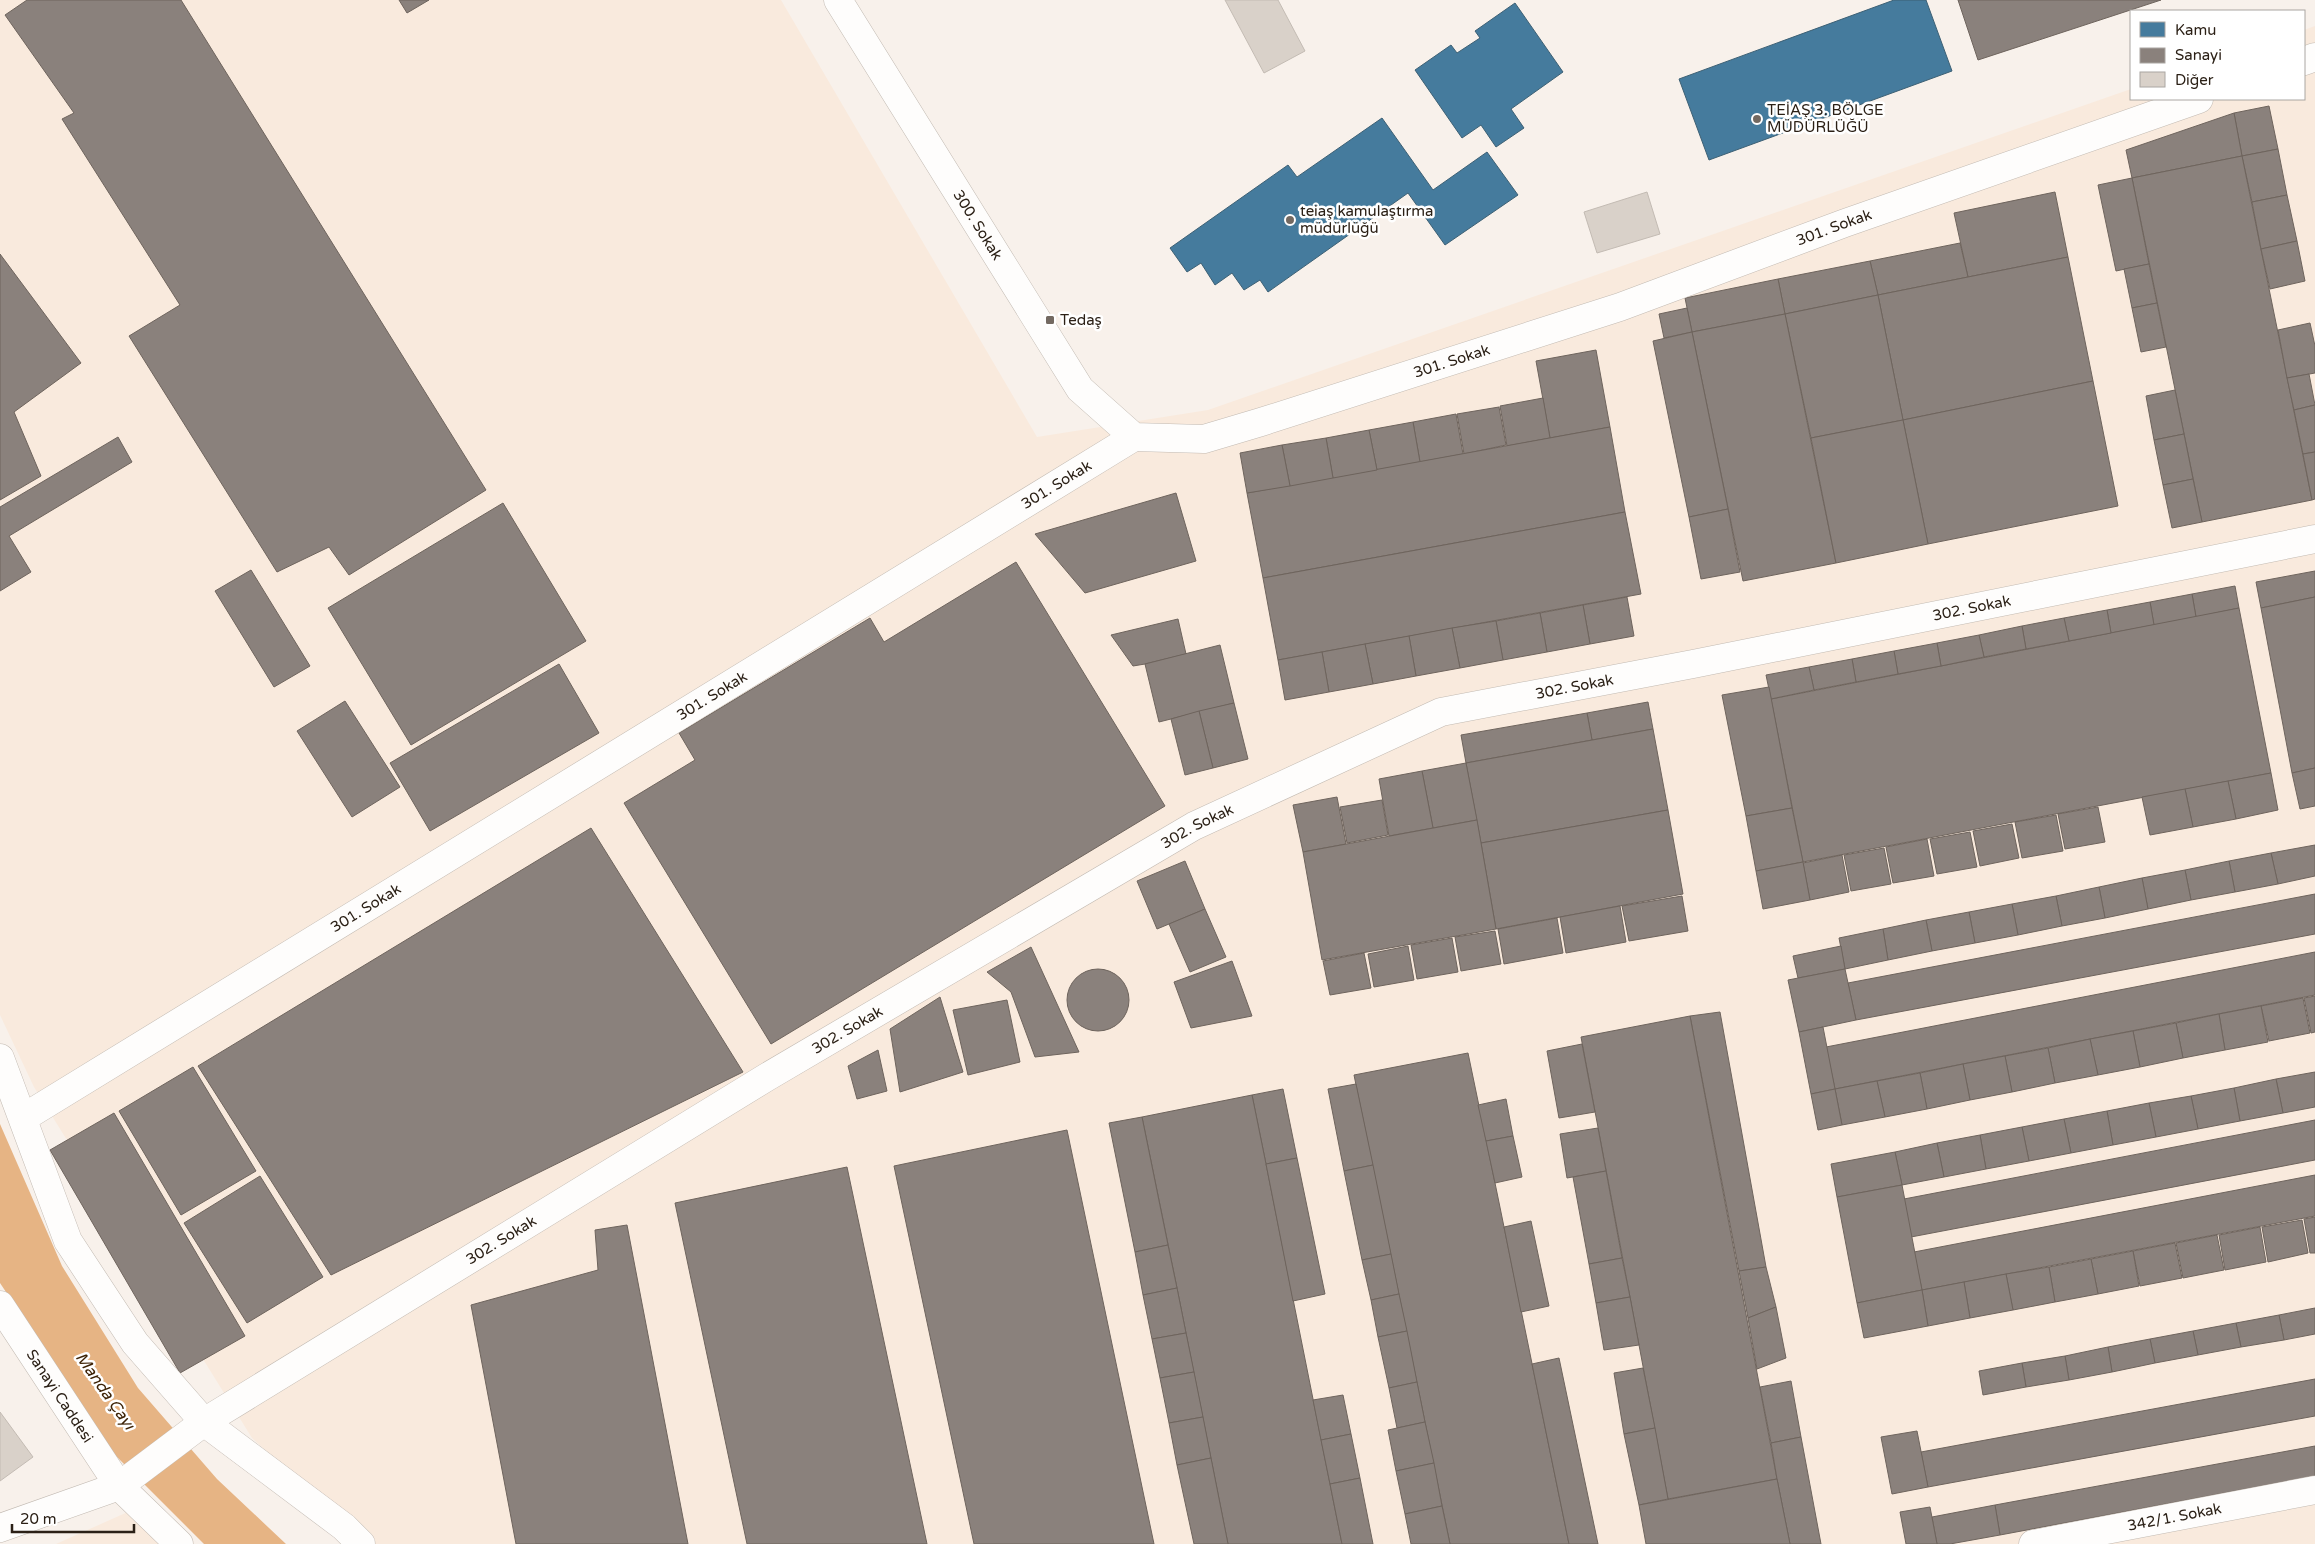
<svg xmlns="http://www.w3.org/2000/svg" width="2315" height="1544" viewBox="0 0 2315 1544" font-family="'Varela Round',sans-serif">
  <style>
    .built { fill: #f9eadd }
    .water { fill: #e6b484 }
    .public { fill: #457b9d; stroke: #3d6074 }
    .industry { fill: #8a817c; stroke: #6e645d }
    .building { fill: #d9d1c9; stroke: #c3bbb3 }
    .lines { fill: none; stroke-linecap: round; stroke-linejoin: round }
    .street-casing { stroke: #c2bab2; stroke-width: 29 }
    .secondary-casing { stroke: #c2bab2; stroke-width: 29 }
    .street { stroke: #fefdfc; stroke-width: 28 }
    .secondary { stroke: #fefdfc; stroke-width: 28 }
    .poi-dot { fill: #736961; stroke: #fff; stroke-width: 2 }
    .labels { text-anchor: middle; dominant-baseline: central; stroke-width: 5; stroke-linejoin: round; paint-order: stroke }
    .poi-label { font-size: 15px; fill: #2b2016; stroke: #fff; text-anchor: start }
    .street-label { font-size: 15px; fill: #2b2016; stroke: #fff }
    .water-label { font-size: 16px; font-style: italic; fill: #3d2205; stroke: #fff }
  </style>
  <rect width="100%" height="100%" fill="#f8f1eb"/>
  <g class="built">
    <path d="M0 0H781L1037 437 1208 410 2131 89V99H2304V30L2315 26V1544H366L252 1438 34 1087 0 1015Z"/>
    <path d="M130 1511 166 1544H56Z"/>
  </g>
  <path class="water" d="M0 1124 62 1266 138 1388 217 1479 286 1544H204L114 1454 0 1283Z"/>
  <g class="public">
    <path d="M1894 0H1926L1952 71 1709 160 1679 79Z"/>
    <path d="M1515 3 1563 72 1511 109 1524 128 1496 147 1481 125 1462 138 1415 70 1451 45 1457 53 1480 38 1475 31Z"/>
    <path d="M1382 118 1433 190 1487 152 1518 195 1445 245 1408 193 1268 292 1260 280 1244 290 1232 273 1215 285 1201 263 1187 272 1170 248 1288 165 1297 177Z"/>
  </g>
  <g class="industry">
    <path d="M27 0H181L486 490 349 575 329 547 277 572 129 336 180 305 62 119 74 113 5 15Z"/>
    <path d="M399 0H429L407 13Z"/>
    <path d="M1958 0H2161L1978 60Z"/>
    <path d="M2269 106 2278 149 2242 156 2234 113Z"/>
    <path d="M2234 113 2242 156 2132 178 2126 150Z"/>
    <path d="M2278 149 2287 195 2252 202 2242 156Z"/>
    <path d="M2242 156 2312 500 2202 522 2132 178Z"/>
    <path d="M2132 178 2149 264 2116 271 2098 185Z"/>
    <path d="M2055 192 2068 257 1968 277 1954 213Z"/>
    <path d="M2287 195 2297 241 2261 249 2252 202Z"/>
    <path d="M2297 241 2305 281 2270 289 2261 249Z"/>
    <path d="M1960 243 1968 277 1878 295 1870 261Z"/>
    <path d="M0 254 81 363 14 412 41 476 0 500Z"/>
    <path d="M2068 257 2093 381 1903 420 1878 295Z"/>
    <path d="M1870 261 1878 295 1785 314 1778 279Z"/>
    <path d="M2149 264 2157 303 2132 308 2124 269Z"/>
    <path d="M1778 279 1785 314 1692 332 1685 298Z"/>
    <path d="M1878 295 1903 420 1811 438 1785 314Z"/>
    <path d="M2157 303 2166 347 2141 352 2132 308Z"/>
    <path d="M1687 308 1692 332 1664 338 1659 314Z"/>
    <path d="M1785 314 1836 563 1743 581 1692 332Z"/>
    <path d="M2310 323 2315 346V373L2287 378 2278 330Z"/>
    <path d="M1692 332 1728 509 1689 517 1653 341Z"/>
    <path d="M1596 350 1610 427 1550 438 1536 361Z"/>
    <path d="M2309 374 2315 405 2294 410 2287 378Z"/>
    <path d="M2093 381 2118 506 1928 544 1903 420Z"/>
    <path d="M2175 390 2184 434 2154 440 2146 396Z"/>
    <path d="M1543 398 1550 438 1507 446 1500 406Z"/>
    <path d="M2315 405V452L2303 454 2294 410Z"/>
    <path d="M1499 407 1506 445 1464 454 1457 414Z"/>
    <path d="M1456 414 1463 454 1420 462 1413 422Z"/>
    <path d="M1903 420 1928 544 1836 563 1811 438Z"/>
    <path d="M1413 422 1420 462 1377 470 1369 430Z"/>
    <path d="M1610 427 1625 512 1263 578 1247 493Z"/>
    <path d="M1369 430 1377 470 1333 478 1326 438Z"/>
    <path d="M2184 434 2193 479 2163 485 2154 440Z"/>
    <path d="M118 437 132 462 9 536 31 572 0 591V507Z"/>
    <path d="M1326 438 1333 478 1290 486 1282 445Z"/>
    <path d="M1282 445 1290 486 1247 493 1240 453Z"/>
    <path d="M2315 452V499L2312 500 2303 454Z"/>
    <path d="M2193 479 2202 522 2172 528 2163 485Z"/>
    <path d="M1176 493 1196 561 1085 593 1035 534Z"/>
    <path d="M503 503 586 641 411 745 328 608Z"/>
    <path d="M1728 509 1740 572 1701 579 1689 517Z"/>
    <path d="M1625 512 1641 594 1278 660 1263 578Z"/>
    <path d="M1016 562 1165 806 771 1044 624 803 695 760 679 733 870 618 884 642Z"/>
    <path d="M251 570 310 666 274 687 215 591Z"/>
    <path d="M2315 571V597L2261 608 2256 582Z"/>
    <path d="M2235 586 2239 608 2196 617 2192 594Z"/>
    <path d="M2192 594 2196 617 2154 625 2150 602Z"/>
    <path d="M1627 597 1634 636 1590 644 1583 605Z"/>
    <path d="M2315 597V768L2292 773 2261 608Z"/>
    <path d="M2150 602 2154 625 2111 633 2107 610Z"/>
    <path d="M1583 605 1590 644 1547 652 1540 613Z"/>
    <path d="M2239 608 2271 773 1803 862 1771 699Z"/>
    <path d="M2107 610 2111 633 2069 641 2064 618Z"/>
    <path d="M1540 613 1547 652 1503 660 1496 621Z"/>
    <path d="M2064 618 2069 641 2026 649 2022 626Z"/>
    <path d="M1178 619 1186 654 1145 664 1133 666 1111 635Z"/>
    <path d="M1496 621 1503 660 1460 668 1452 628Z"/>
    <path d="M2022 626 2026 649 1984 657 1979 635Z"/>
    <path d="M1452 628 1460 668 1416 676 1409 636Z"/>
    <path d="M1979 635 1984 657 1941 666 1937 643Z"/>
    <path d="M1409 636 1416 676 1373 684 1365 644Z"/>
    <path d="M1937 643 1941 666 1898 674 1894 651Z"/>
    <path d="M1365 644 1373 684 1329 692 1322 652Z"/>
    <path d="M1220 645 1234 703 1159 722 1145 664Z"/>
    <path d="M1894 651 1898 674 1856 682 1852 659Z"/>
    <path d="M1322 652 1329 692 1285 700 1278 660Z"/>
    <path d="M1852 659 1856 682 1814 690 1809 667Z"/>
    <path d="M559 664 599 733 430 831 390 763Z"/>
    <path d="M1809 667 1814 690 1771 699 1766 675Z"/>
    <path d="M1769 687 1792 808 1746 816 1722 695Z"/>
    <path d="M345 701 400 787 352 817 297 731Z"/>
    <path d="M1648 702 1653 729 1592 740 1587 713Z"/>
    <path d="M1234 703 1248 759 1213 768 1199 711Z"/>
    <path d="M1199 711 1213 768 1185 775 1171 719Z"/>
    <path d="M1587 713 1592 740 1466 763 1461 735Z"/>
    <path d="M1653 729 1668 810 1481 843 1466 763Z"/>
    <path d="M1466 763 1477 820 1433 828 1422 771Z"/>
    <path d="M2315 768V806L2300 809 2292 773Z"/>
    <path d="M1422 771 1433 828 1389 836 1379 779Z"/>
    <path d="M2271 773 2278 810 2236 819 2228 781Z"/>
    <path d="M2228 781 2236 819 2193 827 2185 789Z"/>
    <path d="M2185 789 2193 827 2150 835 2142 797Z"/>
    <path d="M1337 797 1346 844 1303 852 1293 805Z"/>
    <path d="M1382 800 1388 835 1347 843 1340 807Z"/>
    <path d="M2098 807 2105 842 2065 849 2058 814Z"/>
    <path d="M1792 808 1803 862 1756 871 1746 816Z"/>
    <path d="M1668 810 1683 894 1496 929 1481 843Z"/>
    <path d="M2056 815 2063 851 2022 858 2015 822Z"/>
    <path d="M1477 820 1496 929 1322 960 1303 852Z"/>
    <path d="M2012 824 2019 858 1980 866 1973 831Z"/>
    <path d="M591 828 743 1072 331 1275 198 1066Z"/>
    <path d="M1970 832 1977 867 1937 874 1930 839Z"/>
    <path d="M1927 839 1934 876 1893 883 1886 847Z"/>
    <path d="M2315 845V876L2278 884 2271 853Z"/>
    <path d="M1884 848 1891 884 1851 891 1844 855Z"/>
    <path d="M2271 853 2278 884 2235 892 2229 861Z"/>
    <path d="M1842 855 1849 892 1810 900 1803 863Z"/>
    <path d="M1185 861 1205 909 1157 929 1137 881Z"/>
    <path d="M2229 861 2235 892 2191 900 2185 870Z"/>
    <path d="M1803 862 1810 900 1763 909 1756 871Z"/>
    <path d="M2185 870 2191 900 2148 909 2142 878Z"/>
    <path d="M2142 878 2148 909 2105 918 2099 887Z"/>
    <path d="M2099 887 2105 918 2062 926 2056 896Z"/>
    <path d="M2315 894V934L1856 1020 1848 983Z"/>
    <path d="M1682 896 1688 931 1629 941 1622 906Z"/>
    <path d="M2056 896 2062 926 2018 935 2012 904Z"/>
    <path d="M2012 904 2018 935 1975 943 1969 912Z"/>
    <path d="M1620 906 1626 942 1566 953 1560 917Z"/>
    <path d="M1205 909 1226 957 1190 972 1169 924Z"/>
    <path d="M1969 912 1975 943 1932 951 1926 920Z"/>
    <path d="M1557 918 1563 953 1504 964 1498 929Z"/>
    <path d="M1926 920 1932 951 1888 960 1883 929Z"/>
    <path d="M1883 929 1888 960 1845 969 1839 938Z"/>
    <path d="M1495 931 1501 964 1461 971 1455 937Z"/>
    <path d="M1452 938 1458 972 1417 979 1411 945Z"/>
    <path d="M1408 946 1414 980 1374 987 1368 954Z"/>
    <path d="M1841 946 1845 969 1798 978 1793 956Z"/>
    <path d="M1031 947 1079 1052 1035 1057 1011 992 987 972Z"/>
    <path d="M2315 952V995L1835 1089 1826 1047Z"/>
    <path d="M1364 953 1371 988 1330 995 1323 961Z"/>
    <path d="M1232 961 1252 1016 1191 1028 1174 982Z"/>
    <path d="M1845 969 1856 1020 1799 1032 1788 980Z"/>
    <circle cx="1098" cy="1000" r="31"/>
    <path d="M2315 996V1032L2311 1033 2304 998Z"/>
    <path d="M940 997 963 1072 900 1092 890 1029Z"/>
    <path d="M2303 998 2310 1033 2269 1041 2261 1006Z"/>
    <path d="M1007 1000 1020 1062 968 1075 953 1010Z"/>
    <path d="M2261 1006 2268 1042 2225 1050 2219 1014Z"/>
    <path d="M1720 1012 1766 1267 1739 1271 1690 1016Z"/>
    <path d="M2219 1014 2225 1050 2183 1058 2176 1023Z"/>
    <path d="M1690 1016 1777 1479 1668 1499 1581 1037Z"/>
    <path d="M2176 1023 2183 1058 2140 1067 2133 1031Z"/>
    <path d="M1823 1027 1835 1089 1811 1094 1799 1032Z"/>
    <path d="M2133 1031 2140 1067 2098 1075 2090 1039Z"/>
    <path d="M2090 1039 2098 1075 2055 1083 2048 1048Z"/>
    <path d="M1582 1044 1595 1112 1559 1118 1547 1051Z"/>
    <path d="M2048 1048 2055 1083 2012 1092 2005 1056Z"/>
    <path d="M878 1050 887 1091 857 1099 848 1066Z"/>
    <path d="M1468 1053 1495 1183 1569 1544H1450L1425 1422 1354 1075Z"/>
    <path d="M2005 1056 2012 1092 1970 1100 1963 1064Z"/>
    <path d="M1963 1064 1970 1100 1927 1109 1920 1073Z"/>
    <path d="M193 1067 256 1171 181 1215 119 1111Z"/>
    <path d="M2315 1072V1107L2283 1113 2276 1079Z"/>
    <path d="M1920 1073 1927 1109 1885 1117 1877 1081Z"/>
    <path d="M2276 1079 2283 1113 2240 1121 2234 1088Z"/>
    <path d="M1877 1081 1885 1117 1842 1125 1835 1089Z"/>
    <path d="M1356 1084 1373 1165 1344 1171 1328 1089Z"/>
    <path d="M2234 1088 2240 1121 2198 1129 2191 1096Z"/>
    <path d="M1283 1089 1297 1158 1266 1164 1252 1095Z"/>
    <path d="M1835 1089 1842 1125 1818 1130 1811 1094Z"/>
    <path d="M1252 1095 1266 1164 1342 1544H1228L1177 1288 1142 1117Z"/>
    <path d="M2191 1096 2198 1129 2156 1137 2149 1103Z"/>
    <path d="M1506 1099 1513 1136 1486 1141 1478 1105Z"/>
    <path d="M2149 1103 2156 1137 2113 1145 2107 1111Z"/>
    <path d="M2107 1111 2113 1145 2071 1153 2064 1119Z"/>
    <path d="M114 1113 245 1336 180 1373 50 1150Z"/>
    <path d="M1142 1117 1168 1245 1135 1252 1109 1123Z"/>
    <path d="M2064 1119 2071 1153 2029 1161 2022 1127Z"/>
    <path d="M2315 1120V1160L1911 1237 1904 1199Z"/>
    <path d="M2022 1127 2029 1161 1986 1169 1980 1135Z"/>
    <path d="M1598 1128 1606 1171 1567 1178 1560 1134Z"/>
    <path d="M1067 1130 1154 1544H974L894 1166Z"/>
    <path d="M1980 1135 1986 1169 1944 1177 1937 1143Z"/>
    <path d="M1513 1136 1522 1177 1495 1183 1486 1141Z"/>
    <path d="M1937 1143 1944 1177 1902 1185 1895 1152Z"/>
    <path d="M1895 1152 1902 1185 1837 1197 1831 1164Z"/>
    <path d="M1297 1158 1325 1294 1293 1301 1266 1164Z"/>
    <path d="M1373 1165 1391 1254 1362 1260 1344 1171Z"/>
    <path d="M847 1167 927 1544H747L675 1203Z"/>
    <path d="M1606 1171 1622 1258 1589 1264 1573 1177Z"/>
    <path d="M2315 1175V1216L1922 1290 1914 1252Z"/>
    <path d="M260 1176 323 1277 247 1323 184 1223Z"/>
    <path d="M1902 1185 1922 1290 1857 1303 1837 1197Z"/>
    <path d="M2315 1217V1253H2310L2304 1219Z"/>
    <path d="M2302 1220 2308 1253 2268 1262 2262 1227Z"/>
    <path d="M1531 1221 1549 1306 1521 1312 1504 1227Z"/>
    <path d="M627 1225 688 1544H516L471 1305 598 1270 595 1230Z"/>
    <path d="M2260 1227 2266 1262 2225 1270 2219 1235Z"/>
    <path d="M2217 1235 2224 1270 2183 1278 2176 1243Z"/>
    <path d="M2175 1243 2182 1278 2140 1286 2133 1251Z"/>
    <path d="M1168 1245 1177 1288 1143 1295 1135 1252Z"/>
    <path d="M2133 1251 2139 1286 2098 1294 2091 1259Z"/>
    <path d="M1391 1254 1399 1294 1371 1300 1362 1260Z"/>
    <path d="M1622 1258 1630 1297 1596 1303 1589 1264Z"/>
    <path d="M2091 1259 2098 1294 2055 1302 2049 1267Z"/>
    <path d="M1766 1267 1776 1307 1748 1318 1739 1271Z"/>
    <path d="M2049 1267 2055 1302 2013 1310 2006 1274Z"/>
    <path d="M2006 1274 2013 1310 1970 1318 1964 1282Z"/>
    <path d="M1964 1282 1970 1318 1928 1326 1922 1290Z"/>
    <path d="M1177 1288 1186 1333 1152 1339 1143 1295Z"/>
    <path d="M1922 1290 1928 1326 1864 1338 1857 1303Z"/>
    <path d="M1399 1294 1407 1331 1378 1337 1371 1300Z"/>
    <path d="M1630 1297 1639 1345 1604 1350 1596 1303Z"/>
    <path d="M1776 1307 1786 1358 1757 1369 1748 1318Z"/>
    <path d="M2315 1308V1334L2284 1340 2279 1315Z"/>
    <path d="M2279 1315 2284 1340 2241 1347 2236 1323Z"/>
    <path d="M2236 1323 2241 1347 2198 1355 2193 1331Z"/>
    <path d="M1407 1331 1417 1382 1389 1388 1378 1337Z"/>
    <path d="M2193 1331 2198 1355 2155 1363 2150 1339Z"/>
    <path d="M1186 1333 1194 1372 1160 1378 1152 1339Z"/>
    <path d="M2150 1339 2155 1363 2112 1372 2108 1347Z"/>
    <path d="M2108 1347 2112 1372 2069 1380 2065 1356Z"/>
    <path d="M2065 1356 2069 1380 2026 1387 2022 1363Z"/>
    <path d="M1559 1358 1598 1544H1569L1532 1364Z"/>
    <path d="M2022 1363 2026 1387 1983 1395 1979 1371Z"/>
    <path d="M1643 1368 1655 1428 1624 1434 1614 1373Z"/>
    <path d="M1194 1372 1203 1417 1169 1423 1160 1378Z"/>
    <path d="M2315 1379V1416L1928 1487 1921 1452Z"/>
    <path d="M1791 1381 1801 1437 1771 1443 1760 1387Z"/>
    <path d="M1417 1382 1425 1422 1397 1428 1389 1388Z"/>
    <path d="M1343 1395 1351 1434 1321 1440 1313 1400Z"/>
    <path d="M1203 1417 1211 1458 1177 1465 1169 1423Z"/>
    <path d="M1425 1422 1434 1463 1396 1471 1388 1430Z"/>
    <path d="M1655 1428 1668 1499 1639 1505 1624 1434Z"/>
    <path d="M1917 1431 1928 1487 1892 1494 1881 1437Z"/>
    <path d="M1351 1434 1360 1478 1330 1484 1321 1440Z"/>
    <path d="M1801 1437 1821 1544H1790L1777 1479 1771 1443Z"/>
    <path d="M2315 1446V1476L2000 1535 1995 1505Z"/>
    <path d="M1211 1458 1228 1544H1194L1177 1465Z"/>
    <path d="M1434 1463 1442 1506 1405 1514 1396 1471Z"/>
    <path d="M1360 1478 1373 1544H1342L1330 1484Z"/>
    <path d="M1777 1479 1790 1544H1646L1639 1505Z"/>
    <path d="M1995 1505 2000 1535 1950 1544H1937L1932 1517Z"/>
    <path d="M1442 1506 1450 1544H1411L1405 1514Z"/>
    <path d="M1930 1507 1937 1544H1906L1900 1512Z"/>
  </g>
  <g class="building">
    <path d="M1225 0H1278L1305 51 1264 73Z"/>
    <path d="M1647 192 1660 234 1597 253 1584 212Z"/>
    <path d="M0 1412 33 1457 0 1481Z"/>
  </g>
  <g class="lines">
    <g class="street-casing">
      <g id="street">
        <path d="M0 1058 68 1241 135 1343 204 1422 344 1527 361 1544"/>
        <path id="s1" d="M23 1118 1134 437"/>
        <path id="s2" d="M0 1305 119 1486 179 1544"/>
        <path id="s3" d="M2033 1544 2315 1490"/>
      </g>
    </g>
    <g class="secondary-casing">
      <g id="secondary">
        <path id="s4" d="M838 0 1080 389 1134 437 1204 439 1261 422 1620 307 1845 223 2199 99"/>
        <path d="M2304 61 2315 57"/>
        <path id="s5" d="M0 1528 119 1486 204 1422 767 1077 1194 826 1441 712 1693 664 2315 539"/>
      </g>
    </g>
    <use href="#street" class="street"/>
    <use href="#secondary" class="secondary"/>
  </g>
  <g class="poi-dot">
    <circle cx="1757" cy="119" r="5"/>
    <circle cx="1290" cy="220" r="5"/>
    <rect x="1045" y="315" width="10" height="10" rx="2.5"/>
  </g>
  <g class="labels">
    <g class="poi-label">
      <text x="1767" y="110">TEİAŞ 3. BÖLGE<tspan x="1767" dy="17">MÜDÜRLÜĞÜ</tspan></text>
      <text x="1300" y="211">teiaş kamulaştırma<tspan x="1300" dy="17">müdürlüğü</tspan></text>
      <text x="1060" y="320">Tedaş</text>
    </g>
    <g class="street-label">
      <text stroke="none"><textPath href="#s4" startOffset="265">300. Sokak</textPath></text>
      <text stroke="none"><textPath href="#s4" startOffset="1265">301. Sokak</textPath></text>
      <text stroke="none"><textPath href="#s4" startOffset="860">301. Sokak</textPath></text>
      <text stroke="none"><textPath href="#s1" startOffset="1212">301. Sokak</textPath></text>
      <text stroke="none"><textPath href="#s5" startOffset="2201">302. Sokak</textPath></text>
      <text stroke="none"><textPath href="#s5" startOffset="1796">302. Sokak</textPath></text>
      <text stroke="none"><textPath href="#s1" startOffset="808">301. Sokak</textPath></text>
      <text stroke="none"><textPath href="#s5" startOffset="1391">302. Sokak</textPath></text>
      <text stroke="none"><textPath href="#s1" startOffset="402">301. Sokak</textPath></text>
      <text stroke="none"><textPath href="#s5" startOffset="986">302. Sokak</textPath></text>
      <text stroke="none"><textPath href="#s5" startOffset="581">302. Sokak</textPath></text>
      <text stroke="none"><textPath href="#s2" startOffset="109">Sanayi Caddesi</textPath></text>
      <text stroke="none"><textPath href="#s3" startOffset="144">342/1. Sokak</textPath></text>
    </g>
    <g class="water-label">
      <text transform="translate(105 1391) rotate(55)">Manda Çayı</text>
    </g>
  </g>
  <rect x="2130" y="10" width="175" height="90" fill="#ffffff" stroke="#aaa6a2"/>
  <rect x="2140" y="22" width="25" height="15" fill="#457b9d" stroke="#aaa6a2"/>
  <text x="2175" y="35" font-size="15" fill="#2b2016">Kamu</text>
  <rect x="2140" y="48" width="25" height="15" fill="#8a817c" stroke="#aaa6a2"/>
  <text x="2175" y="60" font-size="15" fill="#2b2016">Sanayi</text>
  <rect x="2140" y="72" width="25" height="15" fill="#d9d1c9" stroke="#aaa6a2"/>
  <text x="2175" y="85" font-size="15" fill="#2b2016">Diğer</text>
  <path d="M12 1524v8h122v-8" fill="none" stroke="#2b2016" stroke-width="2.5"/>
  <text x="20" y="1524" font-size="15" fill="#2b2016" stroke="#ffffff" stroke-width="4" paint-order="stroke">20 m</text>
</svg>
